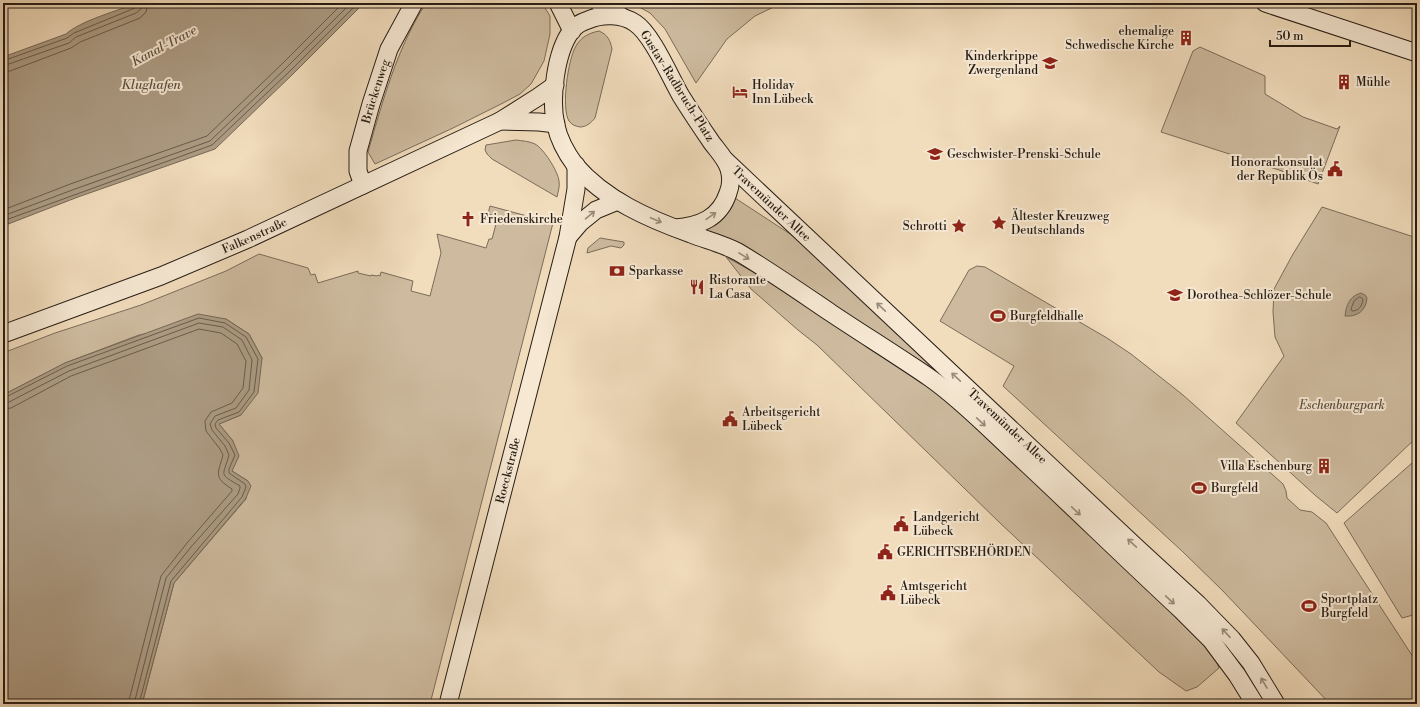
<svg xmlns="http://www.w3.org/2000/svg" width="1420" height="707" viewBox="0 0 1420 707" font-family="'Libre Bodoni',serif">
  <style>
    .green { fill: #cebb9f; stroke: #7a6c5a }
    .water { fill: #ac9b83; stroke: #766857 }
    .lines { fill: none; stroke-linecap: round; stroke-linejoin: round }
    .shore { stroke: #695c4c; stroke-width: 1 }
    .secondary-casing { stroke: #261c14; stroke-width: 19 }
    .secondary { stroke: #f6e8d3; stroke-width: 17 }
    .oneway { stroke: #988c7d }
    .labels { text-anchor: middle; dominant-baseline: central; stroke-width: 4; stroke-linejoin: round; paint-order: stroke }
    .poi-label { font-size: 12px; fill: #261c14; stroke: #f6e8d3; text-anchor: start }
    .street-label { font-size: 12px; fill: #261c14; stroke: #f6e8d3 }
    .park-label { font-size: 12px; font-style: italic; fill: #584c3e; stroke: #f6e8d3 }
    .water-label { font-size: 13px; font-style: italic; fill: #5c4f40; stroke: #f6e8d3 }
  </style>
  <rect width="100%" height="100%" fill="#f1dcbc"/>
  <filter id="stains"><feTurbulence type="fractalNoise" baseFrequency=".005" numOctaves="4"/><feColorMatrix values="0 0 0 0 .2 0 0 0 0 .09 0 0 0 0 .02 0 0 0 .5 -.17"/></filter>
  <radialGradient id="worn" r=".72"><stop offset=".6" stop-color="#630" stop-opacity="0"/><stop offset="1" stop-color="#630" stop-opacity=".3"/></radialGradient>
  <g class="green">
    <path d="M426 3H542L550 16V34L544 61 531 84 520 94 503 103 453 128 375 164 368 152C383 100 397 48 426 3Z"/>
    <path d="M632 3H782L755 16 727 39 696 83 665 29 650 13Z"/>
    <path d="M599 31C608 35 610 40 612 49L595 118C591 123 586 127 580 127 575 126 572 125 569 121 561 108 568 59 576 46 581 37 589 33 599 31Z"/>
    <path d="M1200 47 1265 76V94L1303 117 1337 129 1340 126 1318 184 1279 170 1161 132 1193 51Z"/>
    <path d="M516 140C522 141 529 141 535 144 543 148 558 171 559 181 560 186 558 192 557 197L492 159 487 154 485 150 486 145Z"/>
    <path d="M735 198 810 247 937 371 736 245 701 232C717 227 727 212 735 198Z"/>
    <path d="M490 206 553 223 430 704H142L174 583 246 499 248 481 232 471 233 441 219 424 241 415 262 358 249 334 226 319 139 335 65 363 3 395V353L55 333 141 305 226 271 259 254 308 268 311 275 315 274 318 283 358 271V273L371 276V275L377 276 378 275 380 276 381 272 413 281 411 291 430 296 441 253 437 234 486 248 489 239H492L496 224 493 223 495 216 488 214Z"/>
    <path d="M1322 207 1417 238V437L1337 513 1316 496 1236 423 1284 356 1275 337 1273 312 1274 289 1293 254Z"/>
    <path d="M600 238 624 242V245L621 248 611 246 587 253 588 248Z"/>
    <path d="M726 257 770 281 930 381 1115 556 1213 653 1219 668 1197 687 1186 691 1159 672 999 522 817 345 798 330 751 289Z"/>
    <path d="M977 266 985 267 1107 338 1131 354 1183 395 1283 484 1286 491 1287 498 1300 510 1312 512 1326 523 1417 663V704H1330L1222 590 1183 552 1003 386 1014 366 940 321 969 270Z"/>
    <path d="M1412 463 1417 474V614L1402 618 1344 523Z"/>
  </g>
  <g class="water">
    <path d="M138 3H364L293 74 215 149 78 197 3 226V57L66 34C80 21 119 10 138 3Z"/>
    <path d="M1361 293 1365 295 1367 298C1366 311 1357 317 1345 316 1346 305 1350 296 1361 293Z"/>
    <path d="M198 314 226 319 249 334 262 358 258 393 241 415 219 424 233 441 239 456 232 471 248 481 251 486 246 498 174 583 142 704H3V395L65 363Z"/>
  </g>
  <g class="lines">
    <g class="shore">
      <path d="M3 61 67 38 74 33 135 8 137 6V3"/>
      <path d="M3 66 69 43 76 37 136 13 141 9 142 3"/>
      <path d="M3 72 10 71 71 48 80 42 140 18 146 12 148 3"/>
      <path d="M3 210 73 183 207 136 283 63 343 3"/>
      <path d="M3 216 75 189 210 141 287 67 351 3"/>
      <path d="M3 221 77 194 212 145 290 71 358 3"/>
      <path d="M1360 297 1363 299C1362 306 1359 311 1352 311L1351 309 1354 301Z"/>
      <path d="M3 398 6 397 67 366 199 318 225 323 246 337 258 359 254 392 239 412 218 420 215 424 216 428 229 443 235 455 229 469V473L245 484 246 487 242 497 171 581 139 704"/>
      <path d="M3 403 9 402 69 371 199 323 223 327 242 340 252 360 249 390 236 408 215 416 210 424 212 430 225 446 229 455C223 477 218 473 240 486V488L238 494 191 547 166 578 134 704"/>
      <path d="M3 409 11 408 71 376 199 329 221 333 237 344 246 361 243 388 232 403 211 412 205 421 206 431 220 449 223 455C218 474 213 477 232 489V491L187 543 161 576 128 704"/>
    </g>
    <g class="secondary-casing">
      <g id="secondary">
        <path d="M558 3 572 31"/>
        <path d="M599 3 621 16"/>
        <path d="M1265 3 1417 53"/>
        <path d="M500 121 539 122 556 124"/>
        <path id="s1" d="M725 160 1136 547 1198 604 1232 639 1251 663 1276 704"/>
        <path id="s2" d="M363 185 358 171V151L371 104 389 49 414 3"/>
        <path d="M675 228C700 226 720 218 728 193 731 186 731 176 729 169 726 159 718 151 712 143 701 127 691 112 681 96 670 77 652 34 635 23 622 14 602 14 588 20 582 22 576 25 572 30 555 52 550 100 556 126 559 140 567 154 575 165 605 200 649 219 691 234 706 240 723 244 738 252 770 271 800 292 831 313 864 335 898 356 930 378 960 399 987 427 1014 452 1070 504 1125 558 1181 610L1211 640 1237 675 1255 704"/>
        <path d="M568 237 580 223 596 210 618 201"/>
        <path id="s3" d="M3 334 161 276 248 239 500 121 538 97 555 85"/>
        <path id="s4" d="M448 704 568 237 576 189V165"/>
      </g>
    </g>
    <use href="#secondary" class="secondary"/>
  </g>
  <defs><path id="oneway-shaft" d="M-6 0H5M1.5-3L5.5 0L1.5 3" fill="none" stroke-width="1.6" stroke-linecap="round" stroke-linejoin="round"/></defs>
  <g class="oneway">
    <use href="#oneway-shaft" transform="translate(590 215) rotate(-40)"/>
    <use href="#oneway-shaft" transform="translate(711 216) rotate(-35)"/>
    <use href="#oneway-shaft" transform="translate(656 220) rotate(23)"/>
    <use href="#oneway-shaft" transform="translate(744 256) rotate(31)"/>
    <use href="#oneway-shaft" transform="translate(881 307) rotate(-137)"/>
    <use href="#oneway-shaft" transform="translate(956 377) rotate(-137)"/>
    <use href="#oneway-shaft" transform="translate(981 422) rotate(43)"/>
    <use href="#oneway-shaft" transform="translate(1076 511) rotate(43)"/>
    <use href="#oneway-shaft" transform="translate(1132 543) rotate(-137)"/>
    <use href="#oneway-shaft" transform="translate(1170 600) rotate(43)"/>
    <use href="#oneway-shaft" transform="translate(1226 633) rotate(-133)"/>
    <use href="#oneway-shaft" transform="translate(1264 683) rotate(-121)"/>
  </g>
  <defs>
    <g id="building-bare" transform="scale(1.2)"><path d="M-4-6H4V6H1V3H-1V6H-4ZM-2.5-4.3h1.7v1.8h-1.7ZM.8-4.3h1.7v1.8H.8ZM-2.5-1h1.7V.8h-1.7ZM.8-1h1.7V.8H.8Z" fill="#8f2418" stroke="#f6e8d3" stroke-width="2.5" paint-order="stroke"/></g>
    <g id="school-bare" transform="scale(1.2)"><path d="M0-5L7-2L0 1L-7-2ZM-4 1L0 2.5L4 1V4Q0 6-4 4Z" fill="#8f2418" stroke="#f6e8d3" stroke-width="2.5" paint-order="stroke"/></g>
    <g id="hotel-bare" transform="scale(1.2)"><path d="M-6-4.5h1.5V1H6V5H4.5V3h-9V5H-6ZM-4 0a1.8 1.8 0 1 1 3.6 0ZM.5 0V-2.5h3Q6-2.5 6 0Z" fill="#8f2418" stroke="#f6e8d3" stroke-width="2.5" paint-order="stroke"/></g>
    <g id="civic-bare" transform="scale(1.2)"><path d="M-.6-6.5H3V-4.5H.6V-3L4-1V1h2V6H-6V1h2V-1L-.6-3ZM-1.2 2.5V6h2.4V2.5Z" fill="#8f2418" stroke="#f6e8d3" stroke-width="2.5" paint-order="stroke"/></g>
    <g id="church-bare" transform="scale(1.2)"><path d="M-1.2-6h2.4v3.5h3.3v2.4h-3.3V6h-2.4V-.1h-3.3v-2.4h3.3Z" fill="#8f2418" stroke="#f6e8d3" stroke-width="2.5" paint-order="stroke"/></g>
    <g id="sight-bare" transform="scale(1.2)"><path d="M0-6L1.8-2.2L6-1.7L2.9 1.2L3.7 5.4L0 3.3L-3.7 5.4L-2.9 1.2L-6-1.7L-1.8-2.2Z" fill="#8f2418" stroke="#f6e8d3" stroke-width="2.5" paint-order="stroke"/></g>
    <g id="bank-bare" transform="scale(1.2)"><path d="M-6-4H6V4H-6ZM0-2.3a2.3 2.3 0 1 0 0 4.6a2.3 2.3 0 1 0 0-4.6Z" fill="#8f2418" stroke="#f6e8d3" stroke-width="2.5" paint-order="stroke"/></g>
    <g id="restaurant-bare" transform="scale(1.2)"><path d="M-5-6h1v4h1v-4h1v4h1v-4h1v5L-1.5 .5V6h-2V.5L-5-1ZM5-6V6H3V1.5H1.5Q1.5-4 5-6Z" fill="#8f2418" stroke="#f6e8d3" stroke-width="2.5" paint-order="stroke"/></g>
    <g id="stadium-bare" transform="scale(1.2)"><path d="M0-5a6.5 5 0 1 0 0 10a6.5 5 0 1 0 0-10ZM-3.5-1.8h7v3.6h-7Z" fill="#8f2418" stroke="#f6e8d3" stroke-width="2.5" paint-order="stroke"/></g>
  </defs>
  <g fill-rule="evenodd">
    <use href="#building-bare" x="1186" y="38"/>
    <use href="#school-bare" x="1050" y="63"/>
    <use href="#building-bare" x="1344" y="82"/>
    <use href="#hotel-bare" x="740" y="92"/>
    <use href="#school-bare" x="935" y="154"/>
    <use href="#civic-bare" x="1335" y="169"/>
    <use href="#church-bare" x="468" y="219"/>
    <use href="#sight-bare" x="999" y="223"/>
    <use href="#sight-bare" x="959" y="226"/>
    <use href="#bank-bare" x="617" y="271"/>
    <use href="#restaurant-bare" x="697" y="287"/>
    <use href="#school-bare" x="1175" y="295"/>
    <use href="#stadium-bare" x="998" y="316"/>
    <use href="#civic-bare" x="730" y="419"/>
    <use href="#building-bare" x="1324" y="466"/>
    <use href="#stadium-bare" x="1199" y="488"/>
    <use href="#civic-bare" x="901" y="524"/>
    <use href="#civic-bare" x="885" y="552"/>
    <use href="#civic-bare" x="888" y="593"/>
    <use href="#stadium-bare" x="1309" y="606"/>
  </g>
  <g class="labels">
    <g class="poi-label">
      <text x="1174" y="31" text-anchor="end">ehemalige<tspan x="1174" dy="14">Schwedische Kirche</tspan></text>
      <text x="1038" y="56" text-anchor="end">Kinderkrippe<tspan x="1038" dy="14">Zwergenland</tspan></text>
      <text x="1356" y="82">Mühle</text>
      <text x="752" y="85">Holiday<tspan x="752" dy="14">Inn Lübeck</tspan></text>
      <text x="947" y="154">Geschwister-Prenski-Schule</text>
      <text x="1323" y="162" text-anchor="end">Honorarkonsulat<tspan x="1323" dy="14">der Republik Ös</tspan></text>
      <text x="1011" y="216">Ältester Kreuzweg<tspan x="1011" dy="14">Deutschlands</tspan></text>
      <text x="480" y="219">Friedenskirche</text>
      <text x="947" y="226" text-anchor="end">Schrotti</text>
      <text x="629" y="271">Sparkasse</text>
      <text x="709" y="280">Ristorante<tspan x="709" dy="14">La Casa</tspan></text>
      <text x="1187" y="295">Dorothea-Schlözer-Schule</text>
      <text x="1010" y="316">Burgfeldhalle</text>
      <text x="742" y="412">Arbeitsgericht<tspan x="742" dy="14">Lübeck</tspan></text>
      <text x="1312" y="466" text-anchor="end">Villa Eschenburg</text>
      <text x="1211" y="488">Burgfeld</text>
      <text x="913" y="517">Landgericht<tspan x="913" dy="14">Lübeck</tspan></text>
      <text x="897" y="552">GERICHTSBEHÖRDEN</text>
      <text x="900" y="586">Amtsgericht<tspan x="900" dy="14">Lübeck</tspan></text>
      <text x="1321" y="599">Sportplatz<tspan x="1321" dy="14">Burgfeld</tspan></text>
    </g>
    <g class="street-label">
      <text transform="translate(677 86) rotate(58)">Gustav-Radbruch-Platz</text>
      <text stroke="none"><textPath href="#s2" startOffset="97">Brückenweg</textPath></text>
      <text stroke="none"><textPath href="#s1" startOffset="64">Travemünder Allee</textPath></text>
      <text stroke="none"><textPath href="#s3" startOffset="270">Falkenstraße</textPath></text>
      <text stroke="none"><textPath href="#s1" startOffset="388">Travemünder Allee</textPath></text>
      <text stroke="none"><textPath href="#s4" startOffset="241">Roeckstraße</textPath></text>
    </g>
    <g class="park-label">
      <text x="1342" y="405">Eschenburgpark</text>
    </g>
    <g class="water-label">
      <text transform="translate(164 46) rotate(-28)">Kanal-Trave</text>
      <text x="151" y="85">Klughafen</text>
    </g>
  </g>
  <rect width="1420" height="707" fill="none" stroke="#f1dcbc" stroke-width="16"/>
  <rect x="4" y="4" width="1412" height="699" fill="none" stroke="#261c14" stroke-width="2"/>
  <rect x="8" y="8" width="1404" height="691" fill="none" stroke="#261c14"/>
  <path d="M1270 40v6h80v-6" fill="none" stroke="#261c14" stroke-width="2"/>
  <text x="1276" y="40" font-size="12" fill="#261c14" stroke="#f6e8d3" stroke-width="3" paint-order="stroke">50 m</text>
  <rect width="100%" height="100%" filter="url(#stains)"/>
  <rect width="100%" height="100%" fill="url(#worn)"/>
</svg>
